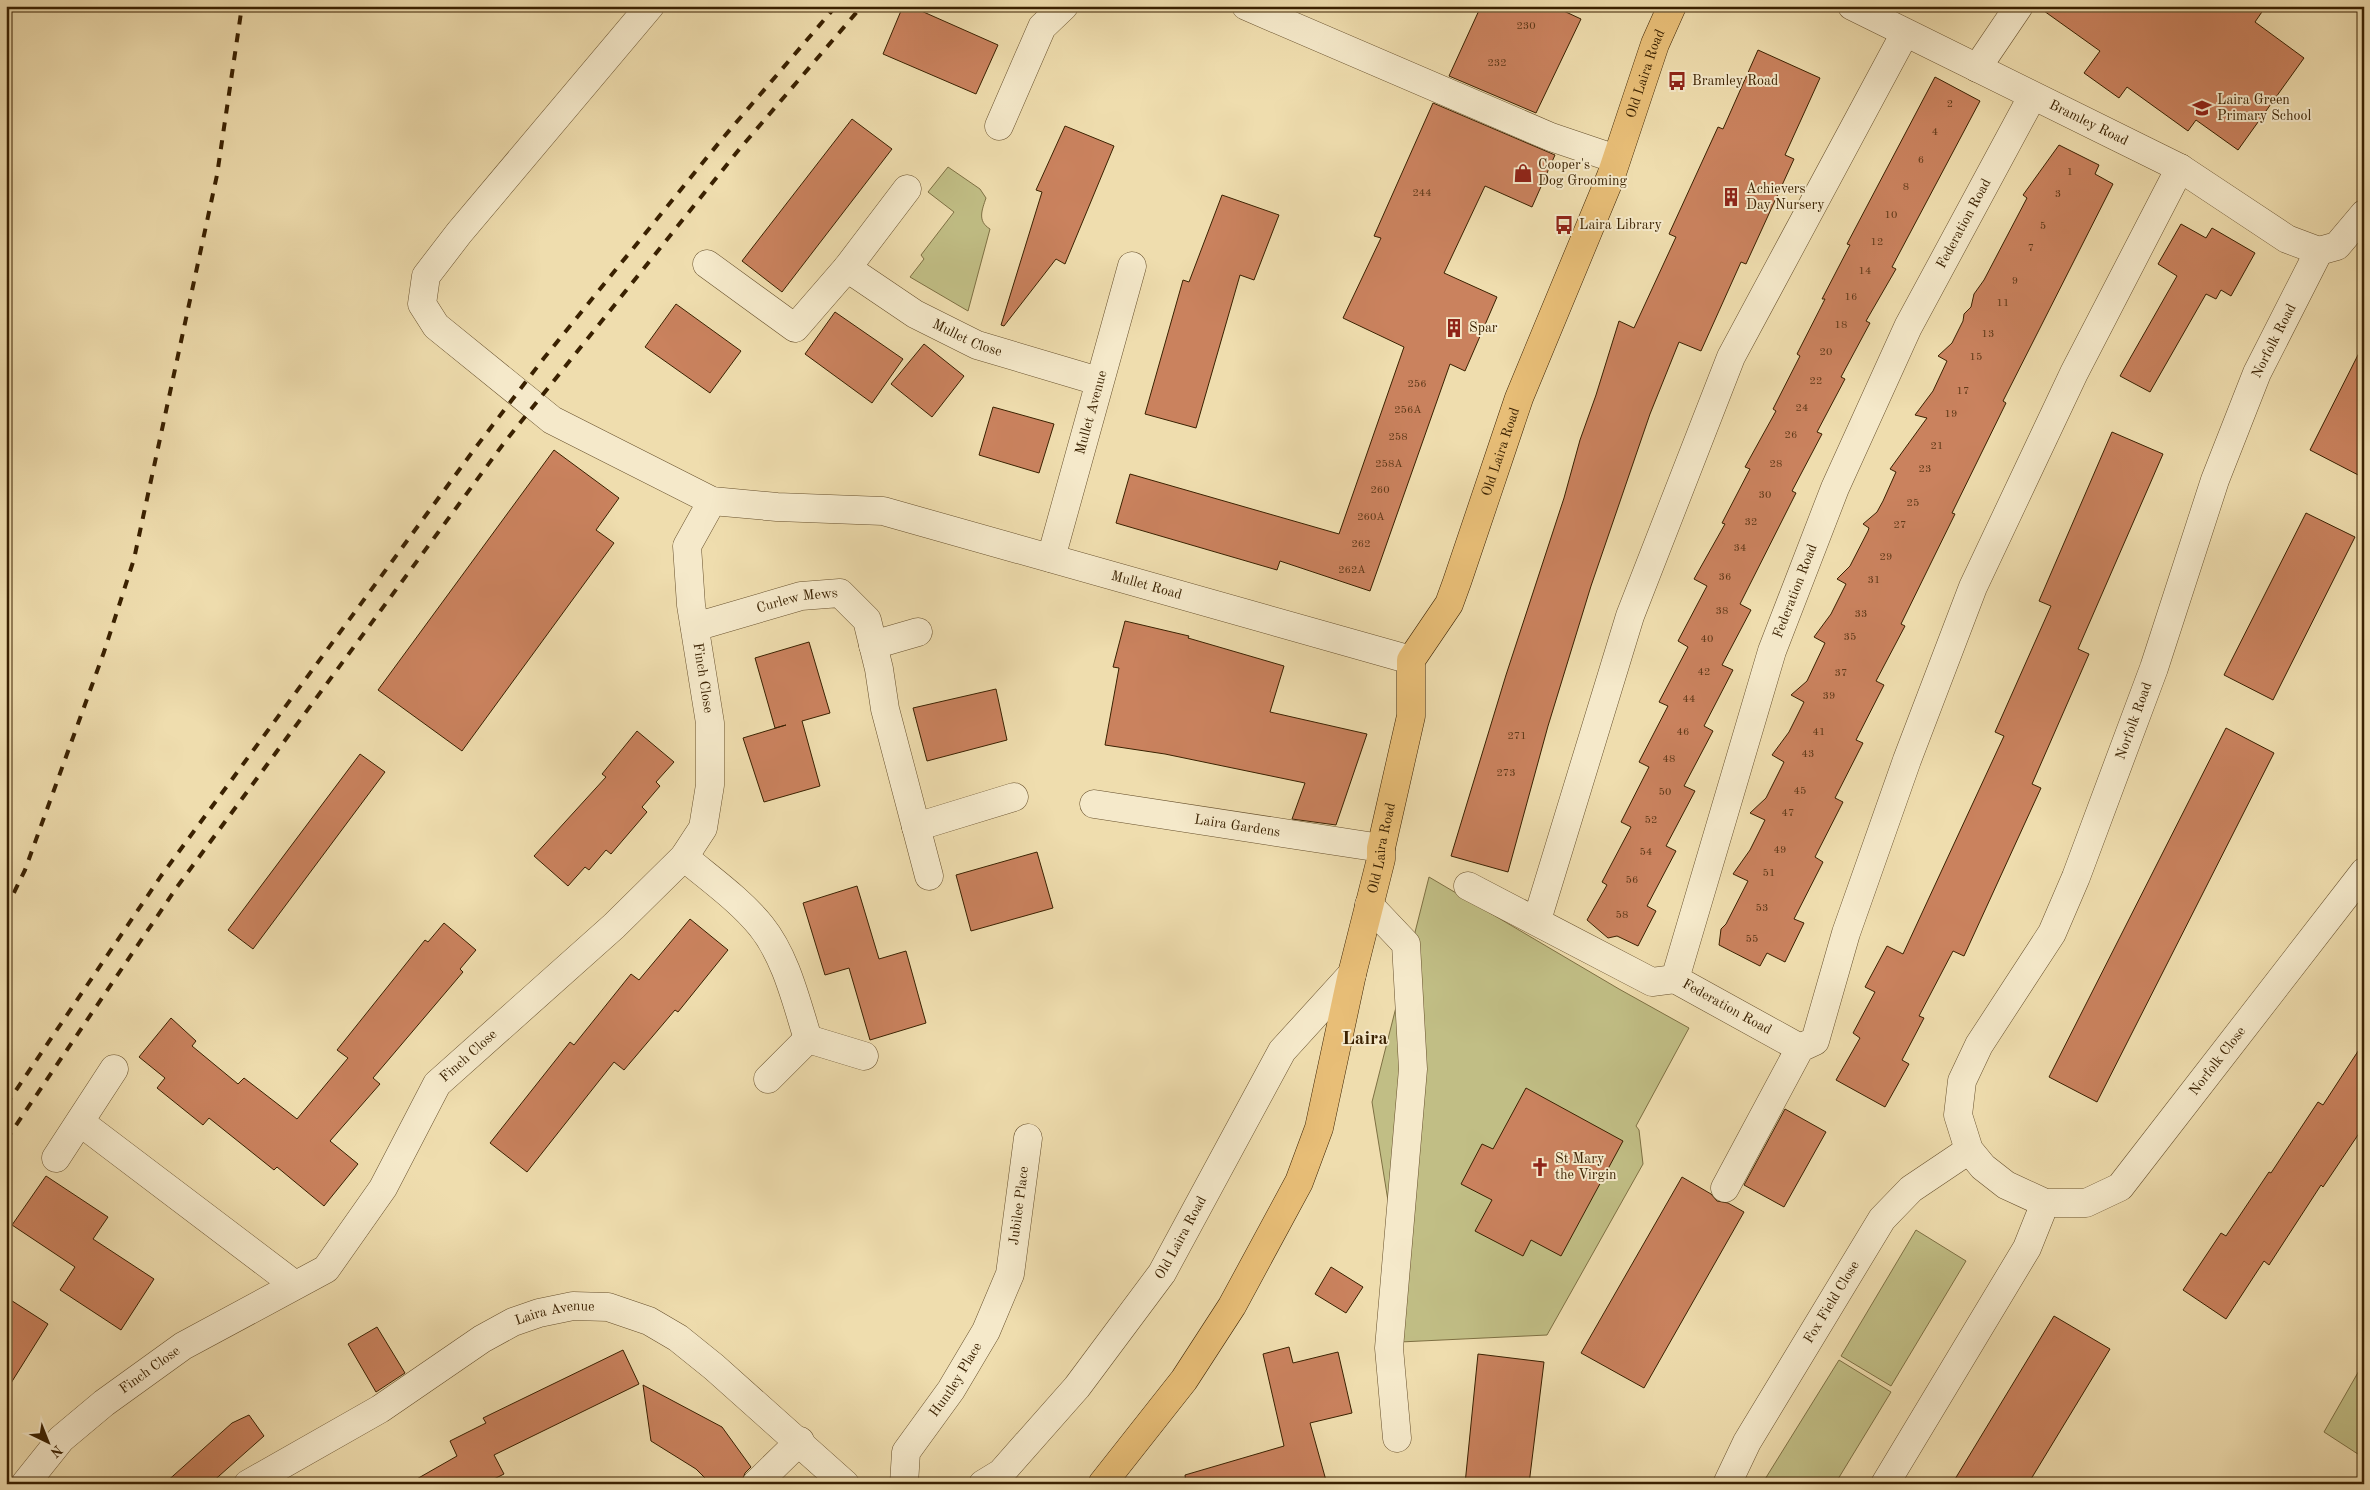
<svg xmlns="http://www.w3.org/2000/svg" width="2370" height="1490" viewBox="0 0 2370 1490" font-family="'Old Standard TT',serif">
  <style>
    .green { fill: #c1be85; stroke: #7e7043 }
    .building { fill: #ca825e; stroke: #3a2101 }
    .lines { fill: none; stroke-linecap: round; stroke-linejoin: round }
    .minor-casing { stroke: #67502c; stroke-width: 29 }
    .major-casing { stroke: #3a2101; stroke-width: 29 }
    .minor { stroke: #f5e9ca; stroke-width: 28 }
    .major { stroke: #e8be77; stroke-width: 28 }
    .rail { stroke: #3a2101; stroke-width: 4; stroke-dasharray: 9 9; stroke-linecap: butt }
    .labels { text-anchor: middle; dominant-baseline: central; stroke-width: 4; stroke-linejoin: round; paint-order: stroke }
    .number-label { font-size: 11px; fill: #5e3918 }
    .street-label { font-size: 14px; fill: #3a2101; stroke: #f5e9ca }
    .poi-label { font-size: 14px; fill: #3a2101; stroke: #f5e9ca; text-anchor: start }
    .district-label { font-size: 19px; font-weight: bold; fill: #3a2101; stroke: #f5e9ca }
  </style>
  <rect width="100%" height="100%" fill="#efddae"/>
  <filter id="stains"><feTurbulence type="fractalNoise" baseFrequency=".004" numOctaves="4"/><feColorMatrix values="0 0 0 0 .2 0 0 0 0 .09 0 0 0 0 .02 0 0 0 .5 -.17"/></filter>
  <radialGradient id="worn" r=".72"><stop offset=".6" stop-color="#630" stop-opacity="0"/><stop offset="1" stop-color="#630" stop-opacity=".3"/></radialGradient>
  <g class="green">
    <path d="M948 167 980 189 986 198C982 210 977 221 990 229L968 311 910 277 924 259 921 255 954 212 928 192Z"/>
    <path d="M1429 877 1619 989 1689 1028 1636 1126 1639 1130 1643 1164 1547 1335 1400 1342 1390 1213 1372 1102Z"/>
    <path d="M1916 1230 1966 1261 1891 1386 1841 1356Z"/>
    <path d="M1839 1360 1891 1392 1835 1484H1762Z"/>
    <path d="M2364 1362V1458L2324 1432Z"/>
  </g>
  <g class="building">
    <path d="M903 6H910L998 45 976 94 883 54Z"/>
    <path d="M1481 6H1553L1581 19 1536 113 1449 76Z"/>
    <path d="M2037 6H2266L2255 22 2304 58 2238 150 2196 120 2188 131 2127 87 2119 98 2084 73 2100 51Z"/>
    <path d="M1758 50 1820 78 1785 155 1794 159 1746 264 1741 262 1701 351 1679 342 1650 414 1591 586 1548 726 1508 872 1451 856 1506 675 1564 498 1580 440 1596 395 1619 321 1634 328 1676 237 1669 234 1718 127 1723 129Z"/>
    <path d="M1935 77 1980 101 1892 267 1896 269 1866 321 1870 323 1841 377 1845 379 1817 432 1822 434 1792 491 1796 493 1740 604 1751 610 1722 665 1733 670 1704 726 1713 731 1684 786 1695 791 1666 846 1676 851 1647 906 1656 911 1638 946 1617 936 1608 938 1587 920 1607 885 1602 882 1631 827 1621 822 1649 767 1639 762 1668 706 1659 702 1688 647 1678 641 1707 586 1694 579 1725 524 1722 523 1750 469 1745 467 1776 411 1773 409 1800 356 1797 354 1825 299H1822L1850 245 1847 244Z"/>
    <path d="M1433 103 1555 155 1532 207 1485 186 1444 273 1497 297 1465 371 1450 364 1370 591 1280 561 1277 570 1116 523 1130 474 1339 534 1404 347 1343 318 1381 238 1374 236Z"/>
    <path d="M852 119 892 149 782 292 742 261Z"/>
    <path d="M1065 126 1114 146 1065 264 1056 259 1004 326 1001 325 1042 192 1036 190Z"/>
    <path d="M2059 145 2099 165 2095 174 2113 184 2003 401 2006 403 1952 513 1955 514 1901 624 1905 626 1876 681 1884 685 1856 740 1863 743 1835 798 1843 802 1815 857 1823 862 1794 919 1804 923 1785 962 1767 953 1760 966 1719 945 1721 929 1726 924 1748 881 1733 874 1750 850 1765 820 1750 813 1766 798 1784 762 1772 755 1789 732 1804 702 1791 695 1807 681 1825 643 1814 637 1831 614 1846 584 1837 579 1850 566 1868 531 1869 528 1863 524 1877 512 1883 501 1896 472 1890 469 1927 418 1915 415 1933 391 1947 361 1938 356 1952 343 1963 321 1964 314 1971 307 1974 294 1984 280 2027 198 2023 195Z"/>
    <path d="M1222 195 1279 215 1254 280 1240 275 1196 428 1145 414 1183 280 1189 282Z"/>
    <path d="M2181 224 2206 238 2212 228 2255 253 2231 296 2221 290 2216 299 2206 294 2150 392 2120 376 2177 276 2158 264Z"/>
    <path d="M676 304 741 351 710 393 645 347Z"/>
    <path d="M835 312 903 359 872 403 805 354Z"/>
    <path d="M2364 343V478L2310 450Z"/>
    <path d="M924 344 964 376 932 417 891 384Z"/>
    <path d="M993 407 1054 424 1039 473 979 455Z"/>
    <path d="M2112 432 2163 454 2078 649 2089 654 2032 784 2041 788 1964 956 1953 951 1919 1016 1924 1018 1902 1060 1909 1064 1885 1107 1836 1080 1860 1038 1853 1033 1875 992 1865 987 1887 946 1903 954 2004 736 1995 732 2051 606 2039 601Z"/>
    <path d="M554 450 619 498 596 530 614 543 462 751 378 690Z"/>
    <path d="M2306 513 2355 537 2273 700 2224 675Z"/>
    <path d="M1125 621 1189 636 1188 638 1284 666 1270 712 1367 734 1336 825 1292 819 1305 783 1165 754 1105 745 1119 668 1113 667Z"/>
    <path d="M809 642 830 713 802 721 820 786 764 802 743 738 786 725 775 728 755 658Z"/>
    <path d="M996 689 1007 740 927 761 913 708Z"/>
    <path d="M2226 728 2274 753 2097 1102 2049 1077Z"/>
    <path d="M637 731 674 762 656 782 660 786 642 807 647 812 611 854 606 850 589 870 585 867 568 886 534 856 606 777 602 774Z"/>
    <path d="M360 754 385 772 253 949 228 930Z"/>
    <path d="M1037 852 1053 908 971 931 956 875Z"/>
    <path d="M857 886 879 959 906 951 926 1023 870 1040 849 968 825 975 803 903Z"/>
    <path d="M690 919 728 950 678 1012 675 1010 624 1070 614 1062 527 1172 490 1143 570 1042 574 1045 631 974 639 980Z"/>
    <path d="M444 923 476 950 460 969 463 972 373 1078 380 1084 330 1141 358 1164 324 1206 277 1167 274 1170 209 1118 203 1125 157 1088 165 1078 139 1057 171 1018 196 1041 192 1046 238 1084 244 1078 297 1119 348 1058 337 1050 425 940 428 942Z"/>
    <path d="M2364 1042V1126L2323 1187 2321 1185 2269 1265 2264 1261 2226 1319 2183 1290 2221 1233 2226 1236 2269 1172 2271 1173 2318 1102 2323 1105Z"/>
    <path d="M1526 1088 1623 1141 1561 1256 1531 1240 1523 1256 1475 1231 1492 1200 1461 1184 1482 1144 1493 1149Z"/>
    <path d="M1785 1109 1826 1132 1784 1207 1744 1185Z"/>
    <path d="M46 1176 108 1217 93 1239 154 1279 121 1330 60 1290 75 1267 12 1225Z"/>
    <path d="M1682 1177 1711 1194 1717 1201 1728 1203 1744 1212 1644 1388 1581 1353Z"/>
    <path d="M1331 1267 1363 1287 1346 1313 1315 1294Z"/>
    <path d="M6 1297 48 1324 6 1391Z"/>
    <path d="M2054 1316 2110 1349 2028 1484H1952Z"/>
    <path d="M377 1327 405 1373 376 1392 348 1344Z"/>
    <path d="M1289 1347 1293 1363 1338 1352 1352 1413 1310 1423 1327 1484H1186L1185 1475 1284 1446 1263 1354Z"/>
    <path d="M623 1350 639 1384 494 1455 504 1474 484 1484H408L457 1456 450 1441 486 1423 483 1418Z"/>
    <path d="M1478 1354 1544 1362 1529 1484H1465Z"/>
    <path d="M643 1385 722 1427 751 1467 745 1473 741 1484H711L696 1469 651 1441Z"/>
    <path d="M249 1415 264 1436 210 1484H164L232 1423Z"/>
  </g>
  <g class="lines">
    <g class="minor-casing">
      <g id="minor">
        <path id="s1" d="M650 6 459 233 426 276 422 304 436 326 552 420 712 501 777 507 883 511 1411 660"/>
        <path d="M1246 6 1551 137 1616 159"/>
        <path id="s2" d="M1852 6 2180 168 2287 239 2319 251"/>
        <path d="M1977 68 2019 6"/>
        <path d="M999 126 1042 27 1064 6"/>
        <path id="s3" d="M2319 251 2257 373 2215 480 2154 668 2076 877 2052 933 1979 1045 1962 1081 1958 1115 1969 1150 1983 1167 2006 1185 2045 1203H2086L2120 1187 2364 872"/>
        <path d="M2319 251 2337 246 2364 214"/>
        <path id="s4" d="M707 264 795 328 847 268 915 314 977 345 1098 381"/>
        <path d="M847 268 907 189"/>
        <path id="s5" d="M1051 558 1132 266"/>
        <path id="s6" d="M695 627 801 596 840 593 867 620 879 669 885 709 929 876"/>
        <path d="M873 645 918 632"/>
        <path id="s7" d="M1094 804 1381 848"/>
        <path d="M916 827 1014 797"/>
        <path d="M684 857C710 879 740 900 761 926 786 957 796 1001 808 1039"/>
        <path d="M1468 886 1652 982 1675 979"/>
        <path d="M1369 905 1406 944 1413 1069 1389 1348 1397 1438"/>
        <path d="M1537 920 1630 616 1731 357 1905 33"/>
        <path id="s8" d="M1800 1048 1675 979 1772 651 1835 488 1908 327 2032 97"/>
        <path d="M768 1079 808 1039 864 1056"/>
        <path d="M80 1122 295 1285"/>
        <path d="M56 1158 114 1069"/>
        <path d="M1725 1188 1800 1048 1815 1041 1846 933 1907 760 1973 587 2074 373 2180 168"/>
        <path id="s9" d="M25 1484 61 1439 104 1403 183 1346 326 1269 383 1188 437 1084 614 926 684 857 703 828 710 785V723L691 605 687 546 712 501"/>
        <path id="s10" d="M248 1484 380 1409 482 1339 513 1322 539 1313 573 1306 608 1307 649 1321 678 1338 714 1367 845 1484"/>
        <path d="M756 1484 800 1441"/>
        <path id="s11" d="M904 1484 906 1452 951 1390 986 1331 1010 1274 1028 1138"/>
        <path id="s12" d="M983 1484 1001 1473 1077 1387 1162 1273 1282 1051 1352 974"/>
        <path id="s13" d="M1727 1484 1747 1442 1882 1219 1911 1189 1969 1150"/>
        <path d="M1885 1484 2027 1248 2045 1203"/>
      </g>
    </g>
    <g class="major-casing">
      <g id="major">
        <path id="s14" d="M1102 1484 1184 1380 1232 1306 1299 1182 1319 1128 1352 974 1381 859V848L1411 716V660L1449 604 1457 582 1519 398 1611 176 1655 44 1672 6"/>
      </g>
    </g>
    <use href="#minor" class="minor"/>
    <use href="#major" class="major"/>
    <g class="rail">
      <path d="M6 909 25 870 104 652 134 559 217 175 242 6"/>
      <path d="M6 1105 161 876 476 447 544 358 722 139 836 6"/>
      <path d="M6 1140 177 887 504 443 737 152 862 6"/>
    </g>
  </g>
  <defs>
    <g id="bus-bare" transform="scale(1.5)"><path d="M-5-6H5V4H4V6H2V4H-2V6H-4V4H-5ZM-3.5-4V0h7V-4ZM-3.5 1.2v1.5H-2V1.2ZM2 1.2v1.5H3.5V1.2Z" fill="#8f2418" stroke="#f5e9ca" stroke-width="2.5" paint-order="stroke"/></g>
    <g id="school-bare" transform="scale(1.5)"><path d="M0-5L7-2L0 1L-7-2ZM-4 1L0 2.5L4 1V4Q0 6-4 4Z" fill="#8f2418" stroke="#f5e9ca" stroke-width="2.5" paint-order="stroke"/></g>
    <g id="shop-bare" transform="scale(1.5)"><path d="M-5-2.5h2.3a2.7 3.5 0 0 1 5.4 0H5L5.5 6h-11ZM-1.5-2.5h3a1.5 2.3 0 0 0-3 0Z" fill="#8f2418" stroke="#f5e9ca" stroke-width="2.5" paint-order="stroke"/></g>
    <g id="building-bare" transform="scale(1.5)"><path d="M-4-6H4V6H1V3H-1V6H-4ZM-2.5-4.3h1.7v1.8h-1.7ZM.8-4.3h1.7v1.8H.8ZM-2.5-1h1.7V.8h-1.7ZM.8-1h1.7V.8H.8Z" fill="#8f2418" stroke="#f5e9ca" stroke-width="2.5" paint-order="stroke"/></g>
    <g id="church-bare" transform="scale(1.5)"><path d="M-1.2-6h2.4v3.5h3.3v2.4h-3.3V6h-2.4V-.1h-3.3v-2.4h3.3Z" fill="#8f2418" stroke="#f5e9ca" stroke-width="2.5" paint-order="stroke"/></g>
  </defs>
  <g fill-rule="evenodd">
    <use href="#bus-bare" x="1677" y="81"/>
    <use href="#school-bare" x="2202" y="108"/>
    <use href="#shop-bare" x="1523" y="173"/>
    <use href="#building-bare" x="1731" y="197"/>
    <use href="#bus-bare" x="1564" y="225"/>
    <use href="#building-bare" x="1454" y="328"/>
    <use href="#church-bare" x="1540" y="1167"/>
  </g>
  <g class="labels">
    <g class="number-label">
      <text x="1526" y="26">230</text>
      <text x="1497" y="63">232</text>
      <text x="1950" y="104">2</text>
      <text x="1935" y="132">4</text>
      <text x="1921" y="160">6</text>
      <text x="2070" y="172">1</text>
      <text x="1906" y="187">8</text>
      <text x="1422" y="193">244</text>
      <text x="2058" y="194">3</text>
      <text x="1891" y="215">10</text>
      <text x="2043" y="226">5</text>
      <text x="1877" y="242">12</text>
      <text x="2031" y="248">7</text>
      <text x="1865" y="271">14</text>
      <text x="2015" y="281">9</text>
      <text x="1851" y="297">16</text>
      <text x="2003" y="303">11</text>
      <text x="1841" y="325">18</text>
      <text x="1988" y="334">13</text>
      <text x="1826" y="352">20</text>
      <text x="1976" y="357">15</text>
      <text x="1816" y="381">22</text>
      <text x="1417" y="384">256</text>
      <text x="1963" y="391">17</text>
      <text x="1802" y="408">24</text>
      <text x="1408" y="410">256A</text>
      <text x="1951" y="414">19</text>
      <text x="1791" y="435">26</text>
      <text x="1398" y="437">258</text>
      <text x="1937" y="446">21</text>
      <text x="1389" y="464">258A</text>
      <text x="1776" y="464">28</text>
      <text x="1925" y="469">23</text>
      <text x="1380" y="490">260</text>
      <text x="1765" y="495">30</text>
      <text x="1913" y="503">25</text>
      <text x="1371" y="517">260A</text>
      <text x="1751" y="522">32</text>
      <text x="1900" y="525">27</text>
      <text x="1361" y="544">262</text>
      <text x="1740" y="548">34</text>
      <text x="1886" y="557">29</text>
      <text x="1352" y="570">262A</text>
      <text x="1725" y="577">36</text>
      <text x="1874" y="580">31</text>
      <text x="1722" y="611">38</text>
      <text x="1861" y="614">33</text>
      <text x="1850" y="637">35</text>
      <text x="1707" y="639">40</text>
      <text x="1704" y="672">42</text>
      <text x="1841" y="673">37</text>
      <text x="1829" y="696">39</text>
      <text x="1689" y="699">44</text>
      <text x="1683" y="732">46</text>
      <text x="1819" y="732">41</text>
      <text x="1517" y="736">271</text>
      <text x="1808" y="754">43</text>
      <text x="1669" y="759">48</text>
      <text x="1506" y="773">273</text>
      <text x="1800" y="791">45</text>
      <text x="1665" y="792">50</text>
      <text x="1788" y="813">47</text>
      <text x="1651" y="820">52</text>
      <text x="1780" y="850">49</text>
      <text x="1646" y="852">54</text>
      <text x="1769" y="873">51</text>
      <text x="1632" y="880">56</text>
      <text x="1762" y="908">53</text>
      <text x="1622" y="915">58</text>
      <text x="1752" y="939">55</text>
    </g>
    <g class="street-label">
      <text stroke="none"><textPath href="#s14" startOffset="1531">Old Laira Road</textPath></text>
      <text stroke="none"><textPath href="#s2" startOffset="264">Bramley Road</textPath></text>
      <text stroke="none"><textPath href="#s8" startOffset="954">Federation Road</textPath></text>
      <text stroke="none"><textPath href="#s4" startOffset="328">Mullet Close</textPath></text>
      <text transform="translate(2274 341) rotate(-63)">Norfolk Road</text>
      <text stroke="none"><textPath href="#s5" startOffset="151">Mullet Avenue</textPath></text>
      <text stroke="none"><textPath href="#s14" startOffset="1126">Old Laira Road</textPath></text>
      <text stroke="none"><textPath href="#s1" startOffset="1179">Mullet Road</textPath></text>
      <text stroke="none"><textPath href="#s8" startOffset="549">Federation Road</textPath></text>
      <text stroke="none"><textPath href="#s6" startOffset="106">Curlew Mews</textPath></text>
      <text transform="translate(703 678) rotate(81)">Finch Close</text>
      <text transform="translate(2134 721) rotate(-70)">Norfolk Road</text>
      <text stroke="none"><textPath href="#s7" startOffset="145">Laira Gardens</textPath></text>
      <text stroke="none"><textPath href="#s14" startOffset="706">Old Laira Road</textPath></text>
      <text transform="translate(1727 1007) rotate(29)">Federation Road</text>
      <text stroke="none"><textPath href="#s9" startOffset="632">Finch Close</textPath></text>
      <text stroke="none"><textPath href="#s3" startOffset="1310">Norfolk Close</textPath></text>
      <text stroke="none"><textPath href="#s11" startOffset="308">Jubilee Place</textPath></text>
      <text stroke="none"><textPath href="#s12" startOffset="318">Old Laira Road</textPath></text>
      <text stroke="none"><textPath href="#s13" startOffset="210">Fox Field Close</textPath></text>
      <text stroke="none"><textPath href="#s10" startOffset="354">Laira Avenue</textPath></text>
      <text stroke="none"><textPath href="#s9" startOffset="170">Finch Close</textPath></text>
      <text stroke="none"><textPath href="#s11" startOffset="120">Huntley Place</textPath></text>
    </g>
    <g class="poi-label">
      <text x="1692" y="81">Bramley Road</text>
      <text x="2217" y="100">Laira Green<tspan x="2217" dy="16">Primary School</tspan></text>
      <text x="1538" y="165">Cooper's<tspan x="1538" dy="16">Dog Grooming</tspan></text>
      <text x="1746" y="189">Achievers<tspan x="1746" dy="16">Day Nursery</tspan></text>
      <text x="1579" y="225">Laira Library</text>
      <text x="1469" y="328">Spar</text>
      <text x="1555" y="1159">St Mary<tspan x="1555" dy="16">the Virgin</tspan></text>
    </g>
    <g class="district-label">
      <text x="1365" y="1039">Laira</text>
    </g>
  </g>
  <rect width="2370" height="1490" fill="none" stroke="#efddae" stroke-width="25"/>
  <rect x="8" y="8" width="2355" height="1475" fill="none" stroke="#3a2101" stroke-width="2.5"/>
  <rect x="12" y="12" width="2345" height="1465" fill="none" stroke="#3a2101"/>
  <g transform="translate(48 1442) rotate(137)" stroke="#f5e9ca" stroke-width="4" paint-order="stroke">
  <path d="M0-4L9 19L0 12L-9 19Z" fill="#3a2101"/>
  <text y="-8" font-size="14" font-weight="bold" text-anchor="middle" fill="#3a2101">N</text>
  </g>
  <rect width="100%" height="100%" filter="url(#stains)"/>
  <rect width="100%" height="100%" fill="url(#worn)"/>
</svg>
